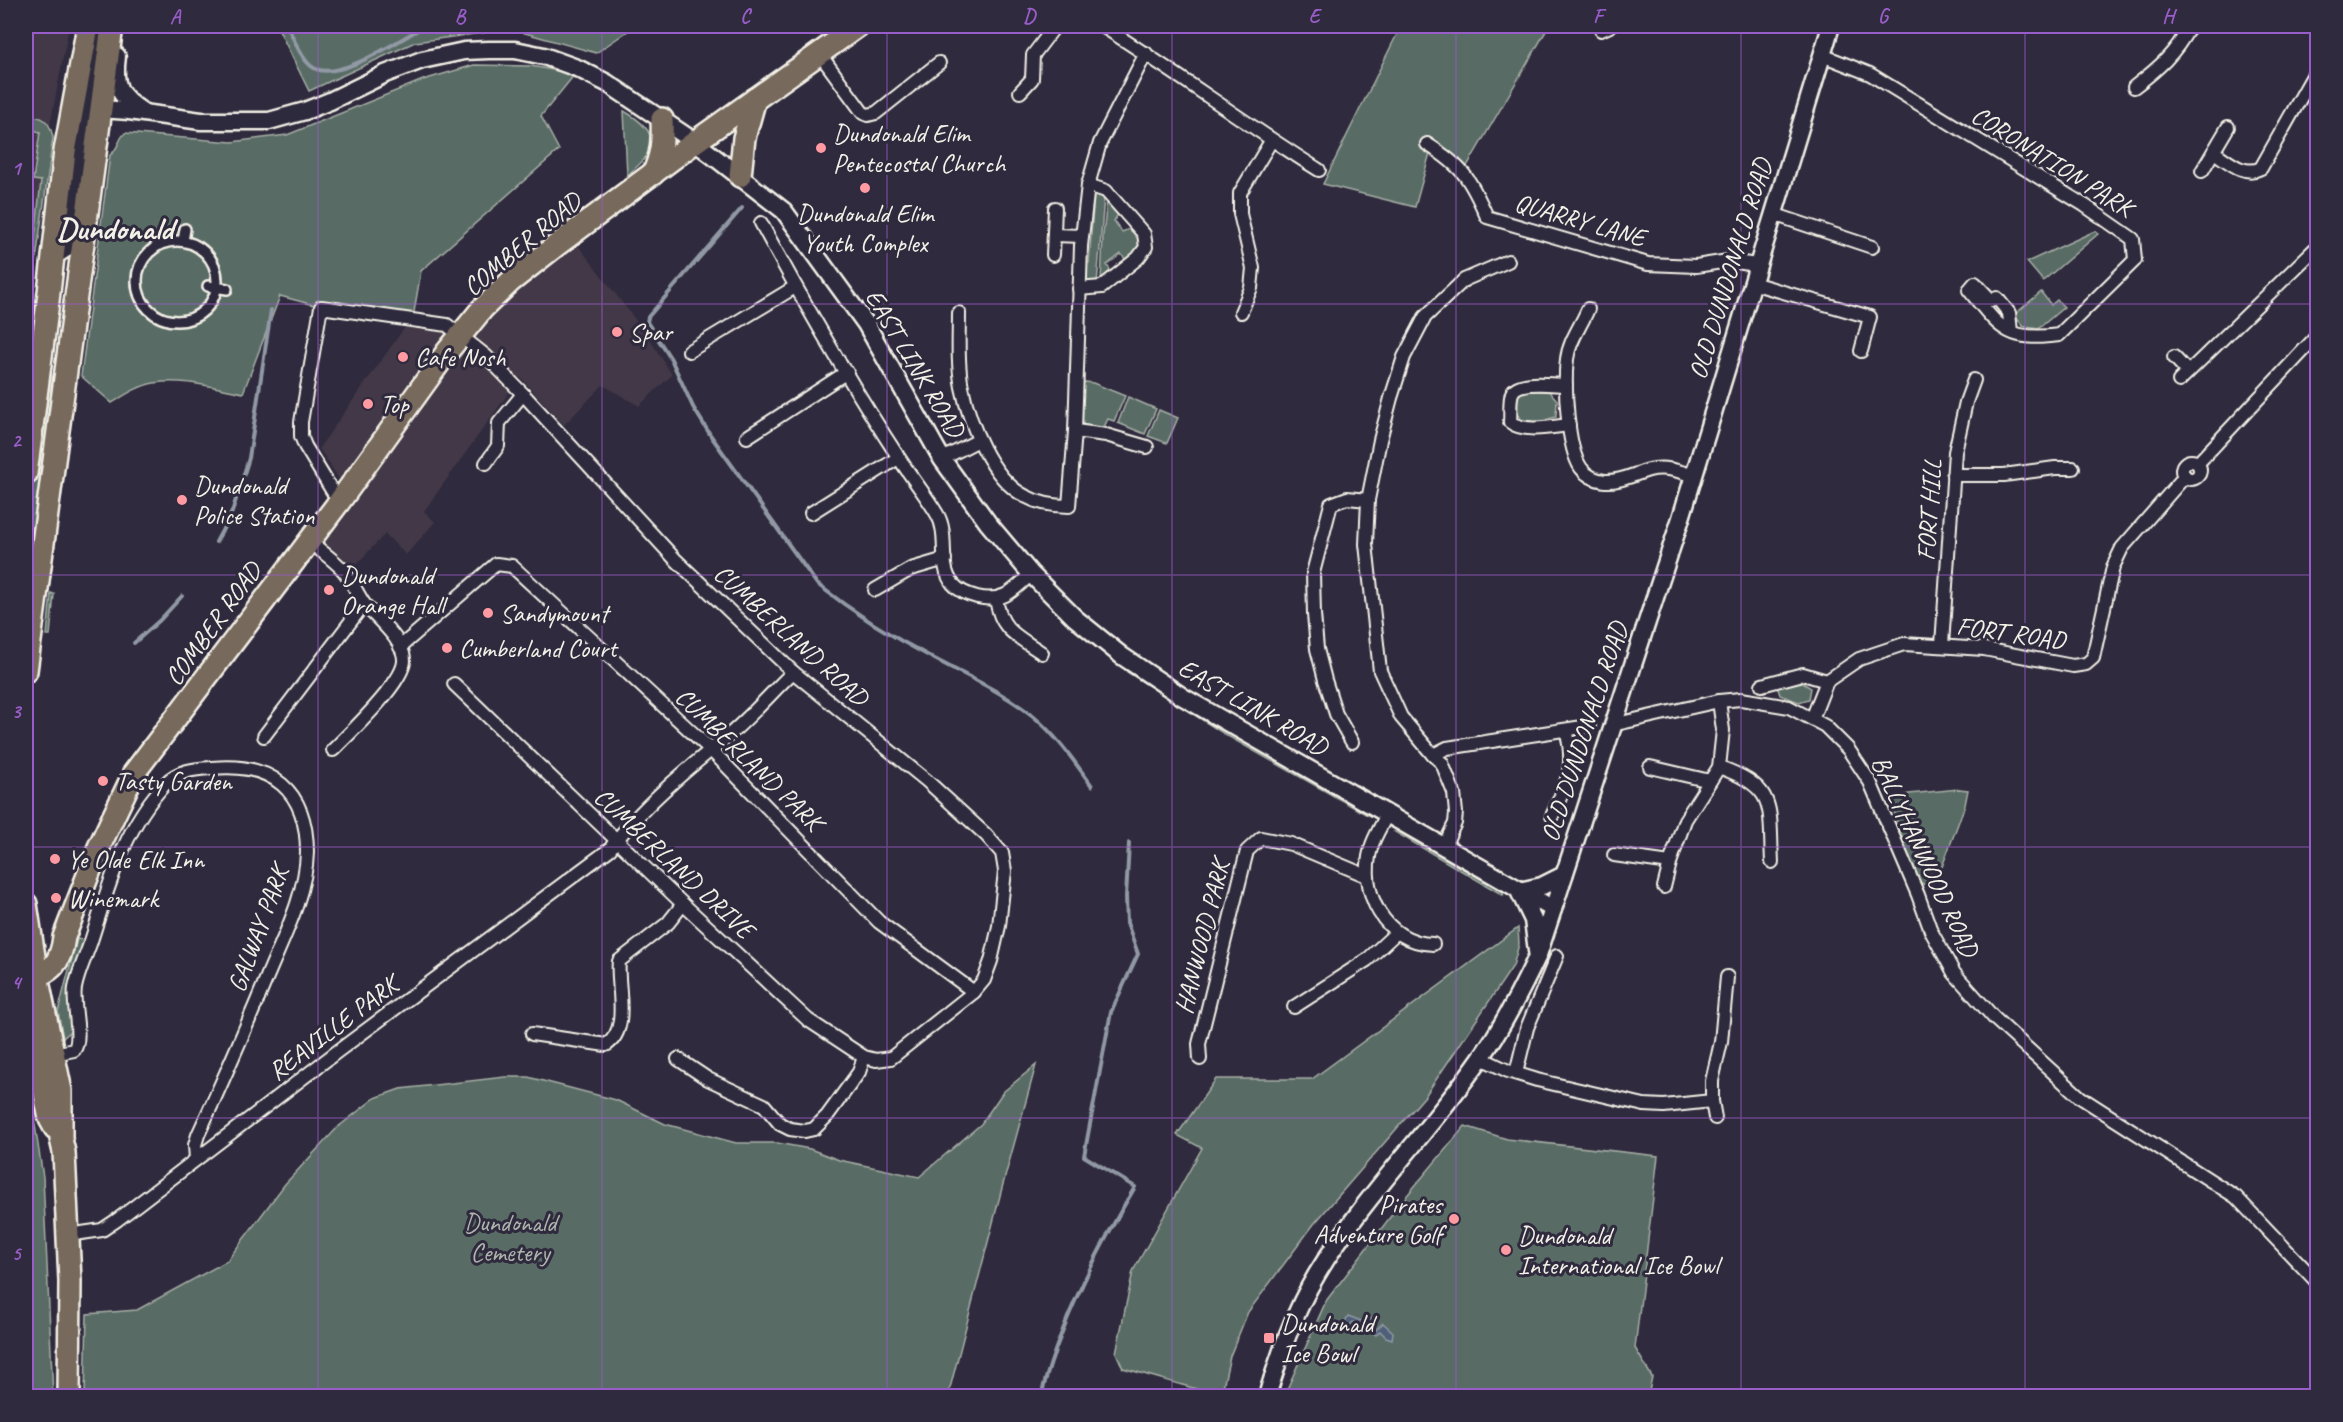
<svg xmlns="http://www.w3.org/2000/svg" width="2343" height="1422" viewBox="0 0 2343 1422" font-family="Caveat,sans-serif">
  <style>
    .built { fill: #433947 }
    .green { fill: #596c65; stroke: #a6aea6; stroke-width: 1.5 }
    .water { fill: #4f5e79; stroke: #9199a5; stroke-width: 1.5 }
    .lines { fill: none; stroke-linecap: round; stroke-linejoin: round }
    .stream { stroke: #9199a5; stroke-width: 4 }
    .pedestrian-casing { stroke: #f4f1e8; stroke-width: 14 }
    .minor-casing { stroke: #f4f1e8; stroke-width: 16 }
    .tertiary-casing { stroke: #f4f1e8; stroke-width: 21 }
    .trunk-casing { stroke: #f4f1e8; stroke-width: 26 }
    .pedestrian { stroke: #2f2a3d; stroke-width: 9 }
    .minor { stroke: #2f2a3d; stroke-width: 12 }
    .tertiary { stroke: #2f2a3d; stroke-width: 16 }
    .trunk { stroke: #77695c; stroke-width: 21 }
    .grid { fill: none; stroke: #995dc9; stroke-width: 1.5; stroke-opacity: 0.55 }
    .poi-dot { fill: #ff9aa2; stroke: #2f2a3d; stroke-width: 2 }
    .labels { text-anchor: middle; dominant-baseline: central; stroke-width: 6; stroke-linejoin: round; paint-order: stroke }
    .poi-label { font-size: 26px; fill: #f4f1e8; stroke: #2f2a3d; text-anchor: start }
    .street-label { font-size: 26px; fill: #f4f1e8; stroke: #2f2a3d }
    .park-label { font-size: 26px; fill: #aeb5ad; stroke: #2f2a3d }
    .district-label { font-size: 32px; font-weight: bold; fill: #f4f1e8; stroke: #2f2a3d }
    .neatline { fill: none; stroke: #995dc9; stroke-width: 2 }
    .grid-label { font-size: 20px; text-anchor: middle; font-weight: bold; fill: #995dc9 }
  </style>
  <rect width="100%" height="100%" fill="#2f2a3d"/>
  <filter id="ink" filterUnits="userSpaceOnUse"><feTurbulence type="fractalNoise" baseFrequency=".0167" numOctaves="2"/><feDisplacementMap in="SourceGraphic" scale="12" xChannelSelector="R" yChannelSelector="G"/><feConvolveMatrix kernelMatrix="1 2 1 2 8 2 1 2 1" color-interpolation-filters="sRGB"/></filter>
  <g filter="url(#ink)">
    <g class="built">
      <path d="M26 26H69L46 147 26 301Z"/>
      <path d="M577 244 648 336 672 375 639 406 603 385 564 425 520 377 424 511 435 522 406 555 385 534 350 571 316 538 481 320Z"/>
      <path d="M405 327 449 333 341 482 319 448Z"/>
      <path d="M1110 1391 1123 1392 1138 1396H1096Z"/>
    </g>
    <g class="green">
      <path d="M277 26H635L596 53 511 29 415 42 309 91Z"/>
      <path d="M1401 26H1549L1466 168 1433 142 1415 207 1323 184Z"/>
      <path d="M474 65 531 66 575 74 541 116 559 150 421 271 413 318 321 307 280 296 243 393C215 388 183 378 154 383 138 386 125 395 112 403L81 376 110 155C119 149 118 139 125 133L232 142 287 135 423 80Z"/>
      <path d="M624 111C661 132 659 151 627 175Z"/>
      <path d="M26 116C43 115 50 121 53 138L35 267C31 279 30 303 26 311V284L30 283 41 181 33 180 40 132 26 128Z"/>
      <path d="M1094 194 1104 197 1097 284 1087 283 1086 264 1089 263Z"/>
      <path d="M1107 201 1118 214 1114 221 1122 232 1129 229C1139 237 1141 242 1138 254L1126 260 1121 254 1107 265 1111 272 1101 282 1103 235Z"/>
      <path d="M2095 231 2098 234 2043 281 2027 262Z"/>
      <path d="M2041 292 2051 305 2057 300 2064 307 2038 329 2023 326 2014 315Z"/>
      <path d="M51 357V416L32 550 26 541V528L42 400Z"/>
      <path d="M1085 382 1093 383 1125 396 1114 421 1108 419 1103 429 1081 424 1082 383Z"/>
      <path d="M1524 391H1549L1557 400 1556 417 1548 419V423C1523 420 1515 427 1518 396Z"/>
      <path d="M1128 397 1156 409 1145 434 1118 423Z"/>
      <path d="M1159 410 1178 418 1167 443 1148 436Z"/>
      <path d="M51 593 54 594 50 635H47Z"/>
      <path d="M1128 669 1366 812 1367 815 1226 735 1127 672Z"/>
      <path d="M1798 680 1811 688 1809 699 1799 702 1780 695 1777 686Z"/>
      <path d="M1357 785 1434 831H1429L1355 788Z"/>
      <path d="M1959 789 1968 790 1965 805 1939 875 1934 883C1929 885 1924 886 1920 882 1912 874 1895 813 1890 799L1909 794Z"/>
      <path d="M1395 832H1400L1422 844 1504 891 1503 895Z"/>
      <path d="M1518 928 1519 944 1513 966 1425 1096 1314 1224 1248 1312 1230 1356 1221 1396 1123 1368 1116 1353 1133 1271 1202 1148 1177 1135 1216 1079H1312Z"/>
      <path d="M77 939 83 940C75 971 69 999 71 1031L63 1038 58 1012Z"/>
      <path d="M1036 1065 1002 1188 948 1396H85L87 1314 137 1310 227 1261 285 1184 338 1127 375 1098 400 1089 505 1077H528L616 1100 665 1124 736 1143H777L810 1149 839 1160 919 1177 981 1124 1003 1092Z"/>
      <path d="M26 1067 43 1177 53 1396H26Z"/>
      <path d="M1465 1126 1507 1139 1658 1156 1635 1348 1652 1377 1648 1396H1284L1326 1301 1404 1199Z"/>
    </g>
    <g class="water">
      <path d="M1348 1316 1361 1321 1371 1318 1372 1322 1367 1327 1353 1322 1348 1327 1344 1324Z"/>
      <path d="M1383 1323 1393 1332 1392 1339 1386 1337 1380 1331 1376 1335 1373 1333Z"/>
    </g>
    <g class="lines">
      <g class="stream">
        <path d="M287 26C294 38 300 57 311 66 335 86 401 38 425 26"/>
        <path d="M742 208 648 317 647 322 671 359 693 407 711 436 817 584C852 611 890 636 929 656 964 675 1002 691 1033 716 1057 736 1074 761 1092 786"/>
        <path d="M216 542 232 512 249 458 271 310"/>
        <path d="M134 643 160 620 182 596"/>
        <path d="M1041 1396C1060 1323 1096 1252 1135 1187L1084 1156 1111 1012 1138 954 1127 923 1126 897 1129 843"/>
      </g>
      <g class="pedestrian-casing">
        <g id="pedestrian">
          <circle cx="177" cy="281" r="40"/>
          <path d="M183 241 185 229"/>
          <path d="M208 286 227 289"/>
        </g>
      </g>
      <g class="minor-casing">
        <g id="minor">
          <path d="M1102 26C1176 72 1245 124 1319 170"/>
          <path d="M1601 30 1610 26"/>
          <path d="M819 53 863 113 868 115 876 113 939 63"/>
          <path d="M1822 55 1870 74 2084 205 2133 239 2135 260 2059 335C2006 342 2000 328 1969 290L1975 283 1991 300 1997 298 2009 313 2011 332"/>
          <path d="M2134 87C2159 68 2175 54 2190 26"/>
          <path d="M1020 92 1032 79 1033 55 1055 26"/>
          <path d="M1427 144C1463 167 1470 178 1487 217L1648 264 1696 266 1728 261 1757 265"/>
          <path d="M2214 152C2228 161 2244 177 2261 168L2318 67"/>
          <path d="M2202 171 2228 127"/>
          <path d="M1773 214 1872 247"/>
          <path d="M761 223C804 303 849 382 899 458 911 477 926 495 937 514 950 535 937 565 953 584 959 591 969 595 977 597 1003 603 1013 591 1031 574"/>
          <path d="M1054 235 1082 236"/>
          <path d="M1053 255 1055 208"/>
          <path d="M1752 283 1870 317 1861 351"/>
          <path d="M1079 289 1102 287 1138 258 1146 247 1144 234 1106 191 1088 185"/>
          <path d="M1588 309C1581 326 1569 341 1567 359 1564 384 1567 448 1581 468 1587 476 1595 480 1605 481 1621 482 1634 474 1649 470 1664 466 1679 471 1694 476"/>
          <path d="M1241 312 1251 288 1253 268 1240 214V193L1271 141"/>
          <path d="M959 313C959 337 957 363 962 387 969 422 991 479 1025 496 1039 504 1054 506 1069 506L1075 431 1081 246 1088 185 1100 143 1146 53"/>
          <path d="M689 351 795 287"/>
          <path d="M2174 357 2188 372"/>
          <path d="M2179 381 2318 246"/>
          <path d="M1566 385C1553 385 1517 379 1512 393 1509 401 1511 414 1510 422 1524 433 1552 427 1569 425"/>
          <path d="M1075 431 1106 435 1147 447"/>
          <path d="M747 437 847 372"/>
          <path d="M942 459 979 440"/>
          <circle cx="2191" cy="470" r="9"/>
          <path d="M486 463 498 446 499 423 523 394"/>
          <path d="M2198 463 2318 335"/>
          <path d="M1953 475H2004L2055 468H2073"/>
          <path d="M339 502 305 446 301 436V422L321 307 447 325 486 356 523 394 675 559 793 672 927 781 986 835 1002 853 1005 871 999 926 991 961 984 980 974 992"/>
          <path d="M811 513 898 458"/>
          <path d="M308 540C319 550 333 559 343 570 352 580 357 594 365 605 377 619 405 641 404 661 403 683 350 733 333 750"/>
          <path d="M875 590 911 569 945 559"/>
          <path d="M996 599C1001 631 1016 635 1042 653"/>
          <path d="M1942 645 1955 452 1966 402 1974 380"/>
          <path d="M400 647 496 564 512 566 710 749 879 922 974 992 891 1058 876 1060 864 1057 808 1020 683 904 454 684"/>
          <path d="M1762 685 1803 674 1827 681"/>
          <path d="M1812 719 1827 681 1859 659 1904 644 1984 649 2073 666 2086 664 2093 658 2113 567 2122 548 2185 476"/>
          <path d="M1612 725 1719 701 1741 699 1789 707 1825 726 1848 749 1870 782 1918 895 1931 931 1954 973 1994 1018 2080 1097 2236 1197 2318 1283"/>
          <path d="M264 736 364 604"/>
          <path d="M1352 742 1336 714 1325 680 1317 649 1314 614 1313 573 1331 504 1347 498 1368 500"/>
          <path d="M1433 755 1447 748 1589 726"/>
          <path d="M1650 767 1710 781"/>
          <path d="M1719 767C1778 788 1769 806 1772 862"/>
          <path d="M1387 814C1382 825 1374 837 1371 848 1358 892 1385 943 1433 944"/>
          <path d="M1552 816C1567 782 1576 767 1566 730"/>
          <path d="M1443 848 1455 823 1456 813 1454 793 1442 763 1433 755 1401 717 1380 671 1366 544 1368 500 1380 440 1391 398 1404 357 1425 317 1464 280 1508 261"/>
          <path d="M1614 855 1670 863"/>
          <path d="M1664 887 1670 863 1685 820 1719 767 1723 730 1719 701"/>
          <path d="M1294 1007 1367 960 1396 933"/>
          <path d="M532 1034 606 1045C631 1030 616 985 619 961L668 923 683 904"/>
          <path d="M54 1054 74 1050C83 1039 72 1005 75 988 78 972 86 956 91 941 109 885 124 827 166 783 178 770 196 769 212 768 272 762 307 790 307 852 306 895 283 938 267 977 245 1030 222 1083 198 1135L195 1145 196 1159"/>
          <path d="M1481 1058 1508 1071 1537 1080 1644 1105 1664 1106 1712 1101V1081L1721 1042 1727 977"/>
          <path d="M678 1059 708 1079 764 1105 780 1124 790 1129 805 1131 814 1129 827 1116 859 1072 864 1057"/>
          <path d="M1200 1059 1199 1044 1247 851 1261 838 1291 844 1367 876"/>
          <path d="M1516 1073 1527 1028 1557 956"/>
          <path d="M1712 1101 1715 1118"/>
          <path d="M68 1235 102 1230 117 1220 338 1051 610 849C638 810 686 770 723 740 748 720 770 694 793 672"/>
        </g>
      </g>
      <g class="tertiary-casing">
        <g id="tertiary">
          <path d="M117 56C113 85 118 96 143 112"/>
          <path d="M72 107 129 111 201 121H269L305 111 330 101 385 74 422 60 464 51 489 50H515L544 56 577 68 607 83 695 142 784 211 866 324 942 459 988 523 1031 574 1075 618 1122 656 1183 697 1553 909"/>
          <path d="M81 108 89 98 101 26"/>
          <path d="M53 257 64 250 83 135 87 121 95 110"/>
          <path d="M1537 951 1533 920 1519 891 1542 886 1564 875"/>
          <path d="M1267 1396C1280 1354 1294 1312 1317 1274 1363 1197 1429 1132 1480 1059 1503 1027 1521 991 1538 955L1681 518 1831 26"/>
        </g>
      </g>
      <g class="trunk-casing">
        <g id="trunk">
          <path d="M653 174C662 155 663 140 662 119"/>
          <path d="M740 176 744 138 755 99"/>
          <path d="M26 474 47 310 65 151 88 26"/>
          <path d="M26 671 112 26"/>
          <path d="M26 904 37 976 61 1091V1139L64 1152 70 1281 69 1396"/>
          <path d="M26 978C52 974 61 962 64 937L99 847 134 773 339 502 447 352 482 309 511 281 558 244 695 142 858 26"/>
          <path d="M26 1000 50 1119 55 1128"/>
        </g>
      </g>
      <use href="#pedestrian" class="pedestrian"/>
      <use href="#minor" class="minor"/>
      <use href="#tertiary" class="tertiary"/>
      <use href="#trunk" class="trunk"/>
    </g>
  </g>
  <path class="grid" d="M318 26V1396M602 26V1396M887 26V1396M1172 26V1396M1456 26V1396M1741 26V1396M2025 26V1396M26 304H2318M26 575H2318M26 847H2318M26 1118H2318"/>
  <g class="poi-dot">
    <circle cx="821" cy="148" r="6"/>
    <circle cx="865" cy="188" r="6"/>
    <circle cx="617" cy="332" r="6"/>
    <circle cx="403" cy="357" r="6"/>
    <circle cx="368" cy="404" r="6"/>
    <circle cx="182" cy="500" r="6"/>
    <circle cx="329" cy="590" r="6"/>
    <circle cx="488" cy="613" r="6"/>
    <circle cx="447" cy="648" r="6"/>
    <circle cx="103" cy="781" r="6"/>
    <circle cx="55" cy="859" r="6"/>
    <circle cx="56" cy="898" r="6"/>
    <circle cx="1454" cy="1219" r="6"/>
    <circle cx="1506" cy="1250" r="6"/>
    <rect x="1263" y="1332" width="12" height="12" rx="3"/>
  </g>
  <g class="labels">
    <g class="poi-label">
      <text x="833" y="133">Dundonald Elim<tspan x="833" dy="30">Pentecostal Church</tspan></text>
      <text x="865" y="213" text-anchor="middle">Dundonald Elim<tspan x="865" dy="30">Youth Complex</tspan></text>
      <text x="629" y="332">Spar</text>
      <text x="415" y="357">Cafe Nosh</text>
      <text x="380" y="404">Top</text>
      <text x="194" y="485">Dundonald<tspan x="194" dy="30">Police Station</tspan></text>
      <text x="341" y="575">Dundonald<tspan x="341" dy="30">Orange Hall</tspan></text>
      <text x="500" y="613">Sandymount</text>
      <text x="459" y="648">Cumberland Court</text>
      <text x="115" y="781">Tasty Garden</text>
      <text x="67" y="859">Ye Olde Elk Inn</text>
      <text x="68" y="898">Winemark</text>
      <text x="1442" y="1204" text-anchor="end">Pirates<tspan x="1442" dy="30">Adventure Golf</tspan></text>
      <text x="1518" y="1235">Dundonald<tspan x="1518" dy="30">International Ice Bowl</tspan></text>
      <text x="1281" y="1323">Dundonald<tspan x="1281" dy="30">Ice Bowl</tspan></text>
    </g>
    <g class="street-label">
      <text transform="translate(2052 161) rotate(32)">CORONATION PARK</text>
      <text transform="translate(1580 220) rotate(16)">QUARRY LANE</text>
      <text transform="translate(522 244) rotate(-40)">COMBER ROAD</text>
      <text transform="translate(1730 269) rotate(-73)">OLD DUNDONALD ROAD</text>
      <text transform="translate(915 363) rotate(59)">EAST LINK ROAD</text>
      <text transform="translate(1929 510) rotate(-86)">FORT HILL</text>
      <text transform="translate(213 624) rotate(-54)">COMBER ROAD</text>
      <text transform="translate(2011 633) rotate(8)">FORT ROAD</text>
      <text transform="translate(791 635) rotate(42)">CUMBERLAND ROAD</text>
      <text transform="translate(1253 707) rotate(30)">EAST LINK ROAD</text>
      <text transform="translate(1584 732) rotate(-72)">OLD DUNDONALD ROAD</text>
      <text transform="translate(749 759) rotate(44)">CUMBERLAND PARK</text>
      <text transform="translate(1925 856) rotate(65)">BALLYHANWOOD ROAD</text>
      <text transform="translate(674 863) rotate(43)">CUMBERLAND DRIVE</text>
      <text transform="translate(258 929) rotate(-70)">GALWAY PARK</text>
      <text transform="translate(1202 937) rotate(-76)">HANWOOD PARK</text>
      <text transform="translate(333 1028) rotate(-37)">REAVILLE PARK</text>
    </g>
    <g class="park-label">
      <text x="510" y="1222">Dundonald<tspan x="510" dy="30">Cemetery</tspan></text>
    </g>
    <g class="district-label">
      <text x="115" y="228">Dundonald</text>
    </g>
  </g>
  <rect width="2343" height="1422" fill="none" stroke="#2f2a3d" stroke-width="66"/>
  <rect x="33" y="33" width="2277" height="1356" class="neatline"/>
  <g class="grid-label">
    <text x="175" y="23">A</text>
    <text x="460" y="23">B</text>
    <text x="745" y="23">C</text>
    <text x="1029" y="23">D</text>
    <text x="1314" y="23">E</text>
    <text x="1598" y="23">F</text>
    <text x="1883" y="23">G</text>
    <text x="2168" y="23">H</text>
    <text x="16" y="175">1</text>
    <text x="16" y="447">2</text>
    <text x="16" y="718">3</text>
    <text x="16" y="989">4</text>
    <text x="16" y="1260">5</text>
  </g>
</svg>
